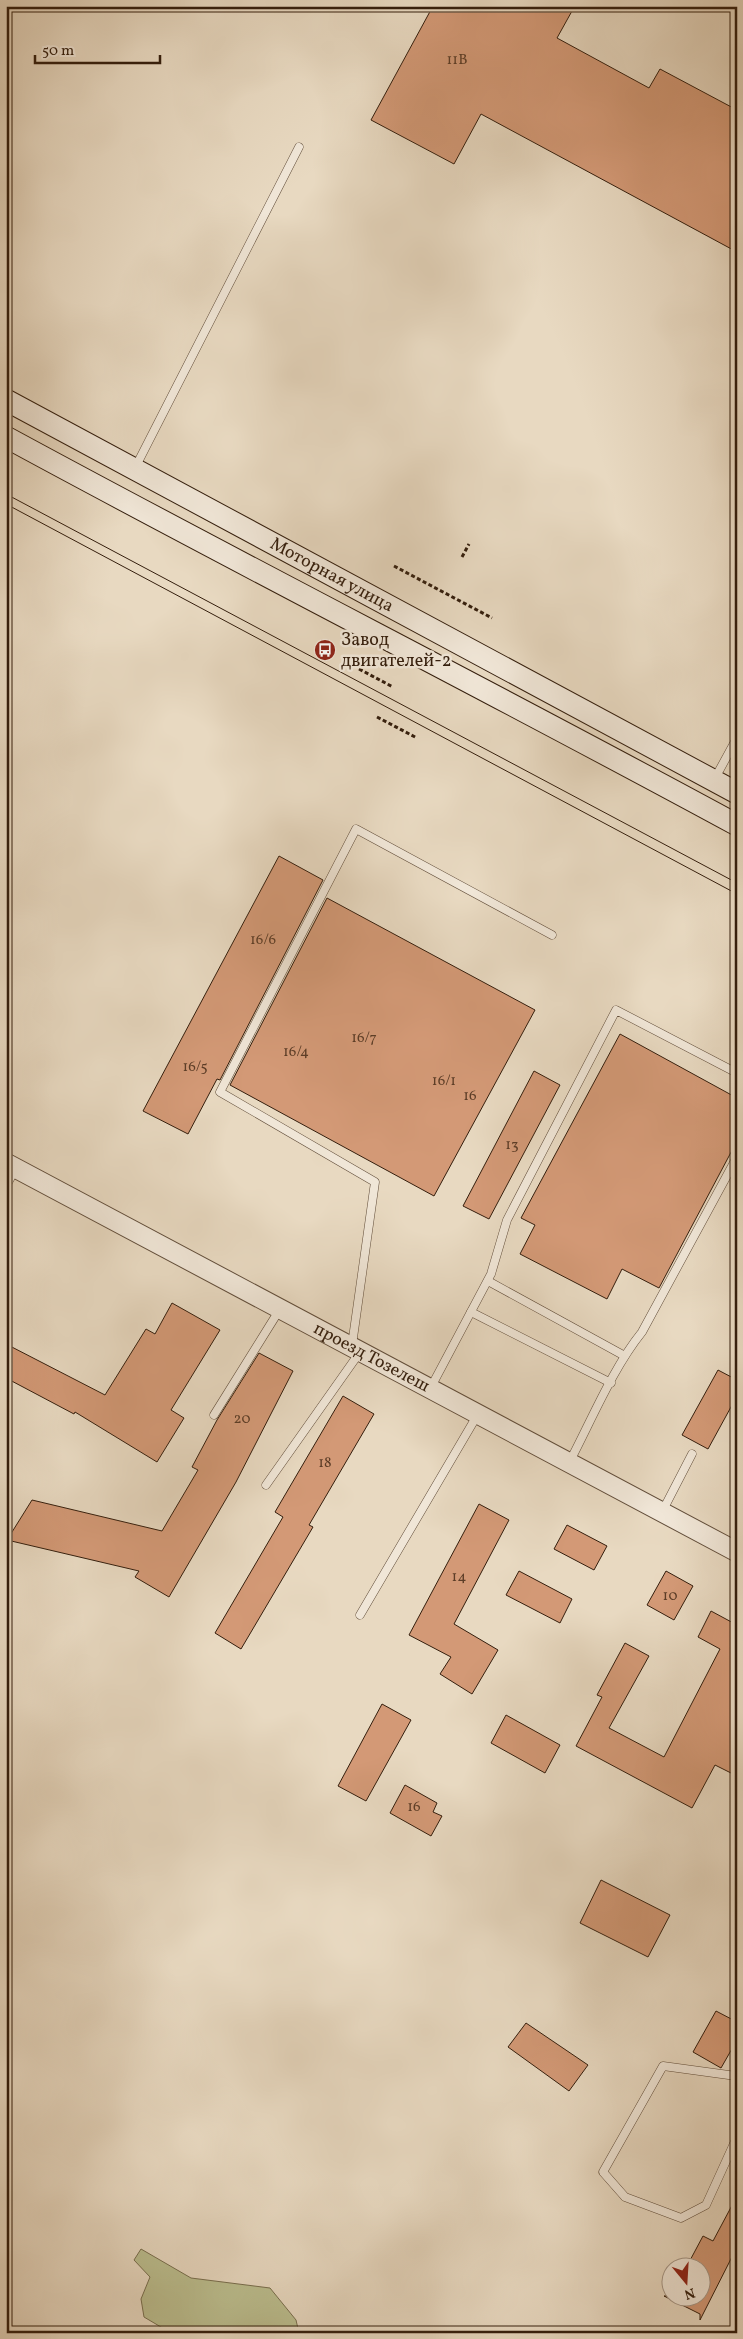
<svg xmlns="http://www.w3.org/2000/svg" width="743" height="2339" viewBox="0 0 743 2339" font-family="Vollkorn,serif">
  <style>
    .green { fill: #bbbe8f; stroke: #786e4e }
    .building { fill: #d39976; stroke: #341e0d }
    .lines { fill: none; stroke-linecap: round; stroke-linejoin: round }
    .service-casing { stroke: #614d3a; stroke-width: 9 }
    .tertiary-casing { stroke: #614d3a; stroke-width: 21 }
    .secondary-casing { stroke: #341e0d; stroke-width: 23 }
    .path { stroke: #341e0d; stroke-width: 3; stroke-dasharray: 4 2.5; stroke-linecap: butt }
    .service { stroke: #f0e6d7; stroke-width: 8 }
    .tertiary { stroke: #f0e6d7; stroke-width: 19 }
    .secondary { stroke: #f0e6d7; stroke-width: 21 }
    .tram { stroke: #341e0d; stroke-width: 1 }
    .labels { text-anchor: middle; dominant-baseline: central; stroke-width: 5; stroke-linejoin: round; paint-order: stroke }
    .number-label { font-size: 15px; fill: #5c3d27 }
    .street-label { font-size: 18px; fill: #341e0d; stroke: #f0e6d7 }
    .poi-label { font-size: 18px; fill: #341e0d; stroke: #f0e6d7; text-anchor: start }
  </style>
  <rect width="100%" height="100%" fill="#e8d9c1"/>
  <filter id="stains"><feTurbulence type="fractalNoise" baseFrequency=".004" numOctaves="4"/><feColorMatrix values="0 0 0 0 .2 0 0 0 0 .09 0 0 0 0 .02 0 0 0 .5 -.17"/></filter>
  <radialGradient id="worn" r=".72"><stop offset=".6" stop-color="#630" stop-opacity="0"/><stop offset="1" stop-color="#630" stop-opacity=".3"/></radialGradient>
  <path class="green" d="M141 2249 191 2278 270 2288 296 2320 299 2333H171L144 2317 141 2299 150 2277 134 2260Z"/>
  <g class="building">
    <path d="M433 6H563L572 11 557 38 649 88 660 69 737 110V252L481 114 454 164 371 120Z"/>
    <path d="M279 856 323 880 220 1080 217 1079 188 1134 143 1111Z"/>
    <path d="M327 898 535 1010 434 1196 230 1085Z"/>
    <path d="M620 1034 737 1098V1141L659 1288 622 1269 607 1299 520 1254 535 1225 521 1218Z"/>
    <path d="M534 1071 560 1085 489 1219 463 1206Z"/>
    <path d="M172 1303 220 1330 171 1410 184 1418 157 1462 75 1412 74 1414 6 1378V1344L105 1395 146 1329 155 1334Z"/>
    <path d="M259 1353 293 1371 236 1482 169 1597 135 1577 139 1571 7 1540 32 1500 162 1531 198 1470 192 1467 217 1420Z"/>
    <path d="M718 1370 737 1380V1396L708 1449 682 1435Z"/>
    <path d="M343 1396 374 1414 309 1525 313 1527 241 1649 215 1633 283 1517 275 1512Z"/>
    <path d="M479 1504 509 1520 454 1624 498 1650 472 1694 440 1674 451 1657 409 1635Z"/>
    <path d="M567 1525 607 1546 594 1570 554 1549Z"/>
    <path d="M519 1571 572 1599 560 1623 506 1595Z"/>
    <path d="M666 1571 693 1586 674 1620 647 1605Z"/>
    <path d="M711 1611 737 1625V1776L715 1765 692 1808 576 1746 602 1697 597 1695 625 1643 649 1656 609 1728 664 1757 720 1649 698 1637Z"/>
    <path d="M382 1704 411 1720 366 1801 338 1786Z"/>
    <path d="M506 1715 560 1745 545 1773 491 1743Z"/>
    <path d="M405 1785 437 1803 433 1812 442 1816 431 1836 390 1813Z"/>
    <path d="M601 1880 670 1915 648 1957 580 1923Z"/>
    <path d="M716 2011 737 2022V2040L721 2068 693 2052Z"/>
    <path d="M526 2023 588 2065 569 2091 508 2047Z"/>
    <path d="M737 2196V2247L700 2320V2314L664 2296H700V2266H687L703 2236 713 2241Z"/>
  </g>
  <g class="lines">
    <g class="service-casing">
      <g id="service">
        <path d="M135 468 299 147"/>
        <path d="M714 780 737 738"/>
        <path d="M6 1186 16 1168"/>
        <path d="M488 1281 623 1355"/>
        <path d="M471 1312 611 1383"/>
        <path d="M352 1345 375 1182 220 1092 356 829 552 935"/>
        <path d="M430 1389 491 1274 507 1220 616 1010 737 1073"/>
        <path d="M214 1415 280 1309"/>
        <path d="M570 1461C592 1419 613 1368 642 1332L737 1157"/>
        <path d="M266 1485 360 1352"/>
        <path d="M662 1512 692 1454"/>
        <path d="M360 1615 478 1414"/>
        <path d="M736 2076 663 2066 603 2172 625 2197 681 2218 706 2205 737 2137"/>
      </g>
    </g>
    <g class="tertiary-casing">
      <g id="tertiary">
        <path id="s1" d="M6 1163 737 1552"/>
      </g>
    </g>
    <g class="secondary-casing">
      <g id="secondary">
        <path id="s2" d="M6 400 737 793"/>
        <path d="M6 437C249 569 494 693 737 825"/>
      </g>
    </g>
    <g class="path">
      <path d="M462 557 469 544"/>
      <path d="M394 566 492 618"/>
      <path d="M359 669 393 687"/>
      <path d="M377 717 417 738"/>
    </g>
    <use href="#service" class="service"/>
    <use href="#tertiary" class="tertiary"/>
    <use href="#secondary" class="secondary"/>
    <g class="tram">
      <path d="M6 494 737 883"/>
      <path d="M6 504 737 894"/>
    </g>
  </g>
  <defs>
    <g id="bus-disc" transform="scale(1.125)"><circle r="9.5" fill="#8f2418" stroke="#f0e6d7"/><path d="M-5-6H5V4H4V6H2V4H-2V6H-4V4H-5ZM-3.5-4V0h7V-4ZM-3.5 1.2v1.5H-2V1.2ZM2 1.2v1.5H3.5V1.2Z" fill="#fff"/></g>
  </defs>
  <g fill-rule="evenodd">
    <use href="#bus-disc" x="325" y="650"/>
  </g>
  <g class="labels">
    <g class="number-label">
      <text x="457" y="60">11В</text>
      <text x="263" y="940">16/6</text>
      <text x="364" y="1038">16/7</text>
      <text x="296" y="1052">16/4</text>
      <text x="195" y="1067">16/5</text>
      <text x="444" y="1081">16/1</text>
      <text x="470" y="1096">16</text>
      <text x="512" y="1145">13</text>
      <text x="242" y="1419">20</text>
      <text x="325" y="1463">18</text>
      <text x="459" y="1577">14</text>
      <text x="670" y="1596">10</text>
      <text x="414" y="1807">16</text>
    </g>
    <g class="street-label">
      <text stroke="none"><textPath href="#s2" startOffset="370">Моторная улица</textPath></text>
      <text stroke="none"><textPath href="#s1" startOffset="414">проезд Тозелеш</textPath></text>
    </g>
    <g class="poi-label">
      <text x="341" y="640">Завод<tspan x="341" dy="21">двигателей-2</tspan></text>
    </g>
  </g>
  <rect width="743" height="2339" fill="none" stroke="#e8d9c1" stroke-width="25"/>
  <rect x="8" y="8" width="728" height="2324" fill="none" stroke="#341e0d" stroke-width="2.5"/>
  <rect x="12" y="12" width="718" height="2314" fill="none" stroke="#341e0d"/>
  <g transform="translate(686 2282) rotate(162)"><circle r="24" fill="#f0e6d7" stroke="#a59686"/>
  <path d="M0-4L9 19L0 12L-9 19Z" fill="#8f2418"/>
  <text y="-8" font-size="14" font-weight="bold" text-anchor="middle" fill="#341e0d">N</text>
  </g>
  <path d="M35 55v8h125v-8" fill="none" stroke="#341e0d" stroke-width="2.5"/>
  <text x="42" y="55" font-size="15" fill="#341e0d" stroke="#f0e6d7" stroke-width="4" paint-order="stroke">50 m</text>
  <rect width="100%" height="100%" filter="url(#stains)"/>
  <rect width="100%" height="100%" fill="url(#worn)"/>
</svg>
